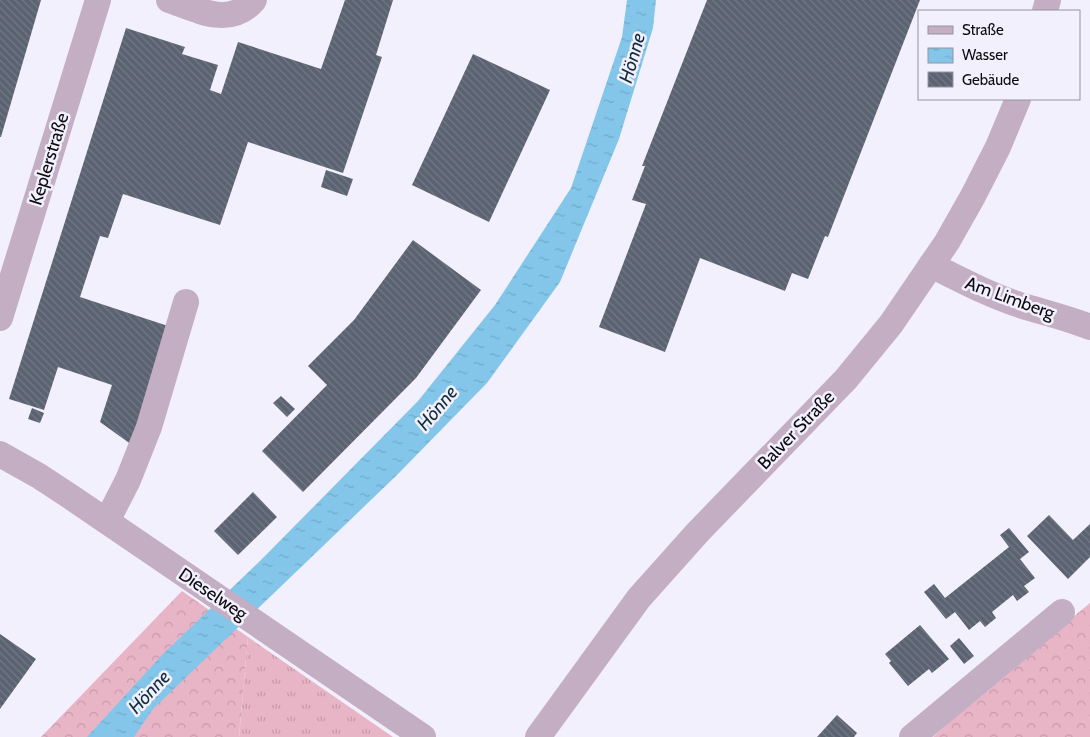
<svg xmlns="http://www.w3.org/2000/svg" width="1090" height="737" viewBox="0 0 1090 737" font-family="Cabin,sans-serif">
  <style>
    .grass { fill: url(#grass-tufts) }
    .forest { fill: url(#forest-crowns) }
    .water { fill: url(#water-ripples) }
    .building { fill: url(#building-back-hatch) }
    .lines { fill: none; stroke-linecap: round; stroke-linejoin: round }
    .minor { stroke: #c3aec4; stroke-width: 26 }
    .labels { text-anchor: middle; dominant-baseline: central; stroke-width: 5; stroke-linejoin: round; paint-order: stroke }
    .street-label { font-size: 18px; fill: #0c0b11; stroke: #f2f0fc }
    .water-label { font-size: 19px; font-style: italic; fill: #0f2d3d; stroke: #f2f0fc }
  </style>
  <defs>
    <pattern id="grass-tufts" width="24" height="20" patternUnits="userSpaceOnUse" patternTransform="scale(1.25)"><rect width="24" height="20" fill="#e8b5c7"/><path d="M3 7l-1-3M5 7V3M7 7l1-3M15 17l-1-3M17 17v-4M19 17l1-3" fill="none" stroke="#c69aaa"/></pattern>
    <pattern id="forest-crowns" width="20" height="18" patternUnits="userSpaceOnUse" patternTransform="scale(1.25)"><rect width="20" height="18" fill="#e8b5c7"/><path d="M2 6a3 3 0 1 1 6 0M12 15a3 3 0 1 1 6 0" fill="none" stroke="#c69aaa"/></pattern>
    <pattern id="water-ripples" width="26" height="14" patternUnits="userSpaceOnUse" patternTransform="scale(1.25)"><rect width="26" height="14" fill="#84c6ea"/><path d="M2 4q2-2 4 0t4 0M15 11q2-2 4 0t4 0" fill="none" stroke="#71a9c8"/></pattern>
    <pattern id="building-back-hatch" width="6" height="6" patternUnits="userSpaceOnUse" patternTransform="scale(1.25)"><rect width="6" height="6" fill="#5b6372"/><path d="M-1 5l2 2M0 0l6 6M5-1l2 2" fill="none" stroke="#727884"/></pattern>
  </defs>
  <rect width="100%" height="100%" fill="#f2f0fc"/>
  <path class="grass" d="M248 637 393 737H239Z"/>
  <g class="forest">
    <path d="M182 591 248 637 239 737H41Z"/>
    <path d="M1090 603V737H933L997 680Z"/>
  </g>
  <path class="water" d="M627 0H656L653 28 619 139 560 282 487 383 396 476 153 709 134 737H87L163 654 261 560 418 401 495 305 571 188 622 37Z"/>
  <g class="building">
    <path d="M0 0H41L1 137H0Z"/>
    <path d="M345 0H393L376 55 382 57 343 173 248 142 220 225 123 194 108 238 100 236 80 297 168 326 132 445 100 422 112 385 58 367 44 410 9 399 126 28 185 47 182 54 218 65 210 90 221 94 238 42 321 69Z"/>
    <path d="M707 0H920L828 237 825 236 808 279 792 273 785 291 700 258 665 352 599 327 646 204 632 200 645 166H642Z"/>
    <path d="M473 54 550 90 489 222 412 185Z"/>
    <path d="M326 170 353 179 347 196 321 187Z"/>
    <path d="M413 240 481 290 416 378 303 492 262 451 327 385 308 366 354 320Z"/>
    <path d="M281 396 295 409 287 417 273 403Z"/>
    <path d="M32 408 44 413 40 423 28 419Z"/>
    <path d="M253 492 277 517 238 555 214 531Z"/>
    <path d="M1049 515 1073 540 1090 524V557L1068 579 1027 536Z"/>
    <path d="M1009 528 1029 552 1020 559 1035 578 1024 586 1029 592 1017 601 1013 595 992 612 996 618 985 627 980 621 969 630 955 612 946 619 924 592 934 584 945 598 1009 547 1000 535Z"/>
    <path d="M920 625 949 659 932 673 929 669 908 686 889 663 891 661 885 654Z"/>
    <path d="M0 634 36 659 0 709Z"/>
    <path d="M959 638 974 656 964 664 950 646Z"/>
    <path d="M837 715 857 733 854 737H817Z"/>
  </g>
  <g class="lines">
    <g class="minor">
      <path d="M169 0C198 10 230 28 254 0"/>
      <path d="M1045 11 1048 0"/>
      <path d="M931 265C961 280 991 296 1023 306 1046 313 1068 318 1090 327"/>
      <path d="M0 318 98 0"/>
      <path d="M0 454 39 476 71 497 423 737"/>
      <path d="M107 521 128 480 149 427 186 302"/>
      <path d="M538 737 639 598 698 532 846 379 891 324 947 242 973 196 998 147 1018 99"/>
      <path d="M912 737 1062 612"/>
    </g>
  </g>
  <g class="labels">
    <g class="street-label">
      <text transform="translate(49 159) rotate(-73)">Keplerstraße</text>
      <text transform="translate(1010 298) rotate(20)">Am Limberg</text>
      <text transform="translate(796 430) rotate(-46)">Balver Straße</text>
      <text transform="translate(213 594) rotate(34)">Dieselweg</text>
    </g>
    <g class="water-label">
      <text transform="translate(632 58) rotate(-74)">Hönne</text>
      <text transform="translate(437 408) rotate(-50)">Hönne</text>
      <text transform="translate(149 692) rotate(-47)">Hönne</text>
    </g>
  </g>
  <rect x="918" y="10" width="162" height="90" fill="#f2f0fc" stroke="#96949e"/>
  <rect x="928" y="26" width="25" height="8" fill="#c3aec4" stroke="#96949e"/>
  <text x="962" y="35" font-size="15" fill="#0c0b11">Straße</text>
  <rect x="928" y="48" width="25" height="15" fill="url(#water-ripples)" stroke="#96949e"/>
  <text x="962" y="60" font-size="15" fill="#0c0b11">Wasser</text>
  <rect x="928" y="72" width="25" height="15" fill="url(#building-back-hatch)" stroke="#96949e"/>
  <text x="962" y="85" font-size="15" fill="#0c0b11">Gebäude</text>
</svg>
